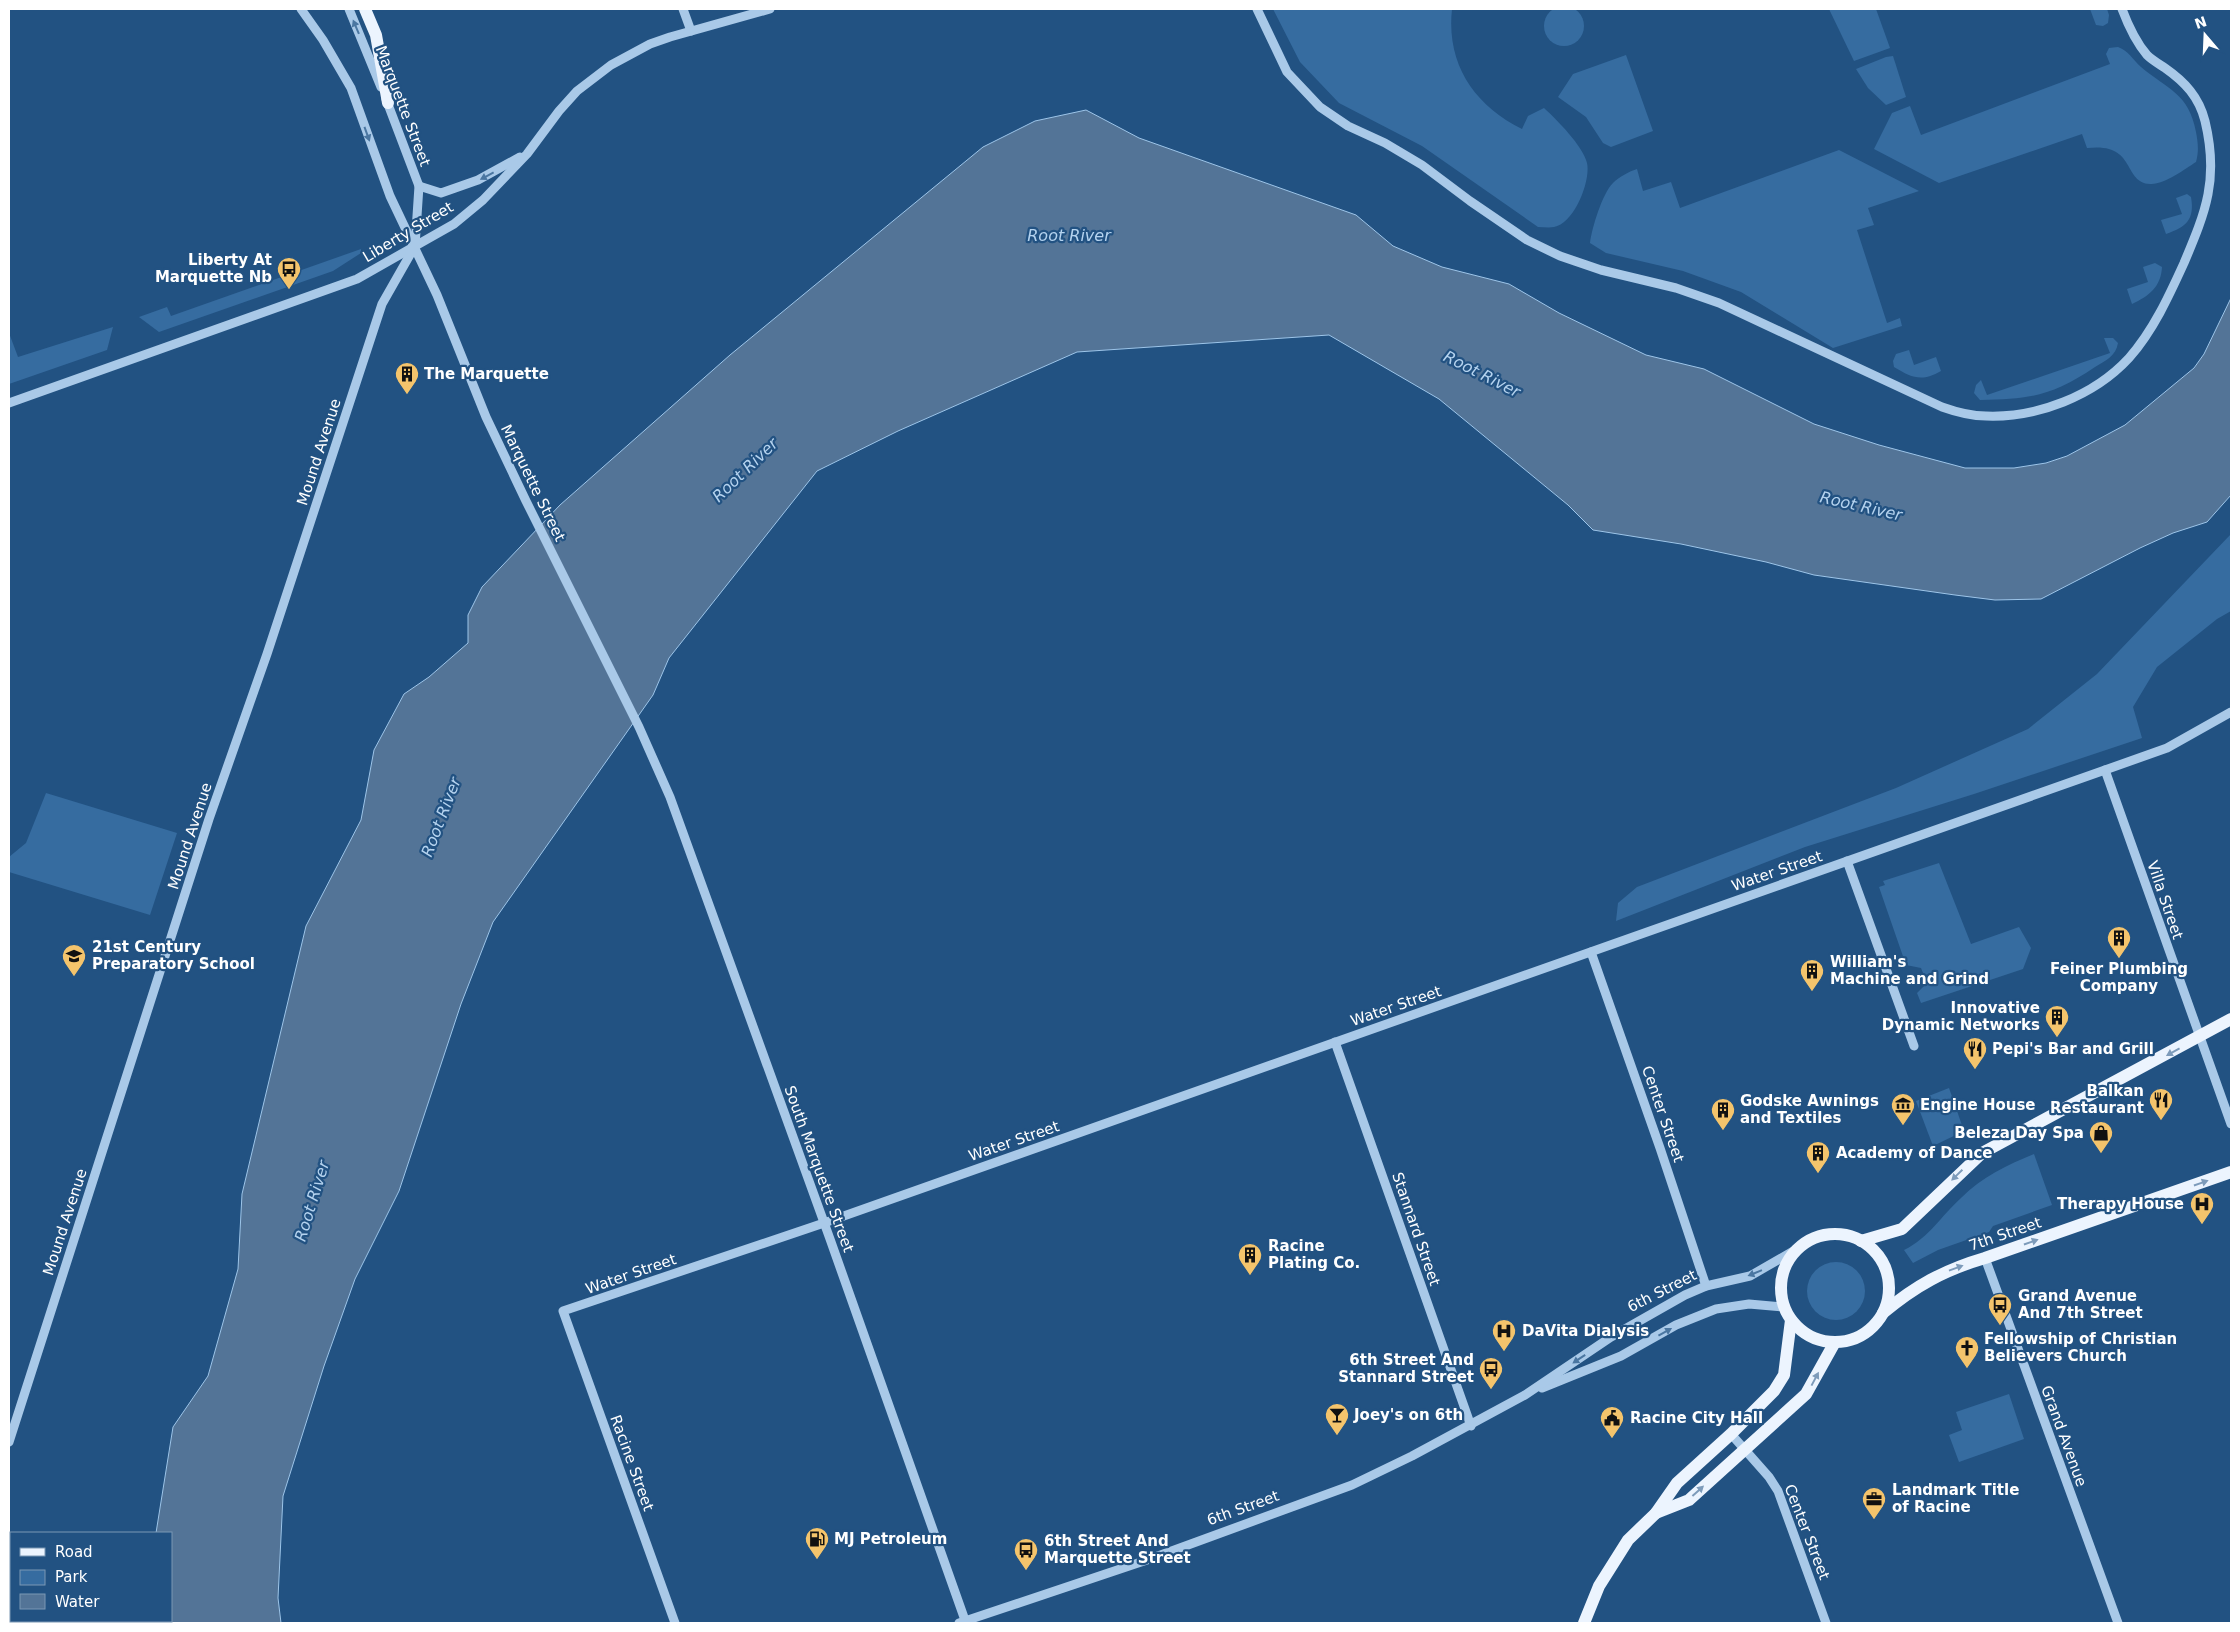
<svg xmlns="http://www.w3.org/2000/svg" width="2240" height="1632" viewBox="0 0 2240 1632" font-family="'DejaVu Sans',sans-serif">
  <style>
    .green { fill: #366ca0 }
    .water { fill: #537497; stroke: #9dc5e9 }
    .lines { fill: none; stroke-linecap: round; stroke-linejoin: round }
    .minor { stroke: #a9c9e8; stroke-width: 9 }
    .major { stroke: #ecf4fe; stroke-width: 12 }
    .oneway { fill: #4a76a1 }
    .oneway2 { fill: #7d9bba }
    .labels { text-anchor: middle; dominant-baseline: central; stroke-width: 4.5; stroke-linejoin: round; paint-order: stroke }
    .street-label { font-size: 15px; fill: #fff; stroke: #225282 }
    .poi-label { font-size: 15px; font-weight: bold; fill: #fff; stroke: #225282; text-anchor: start }
    .water-label { font-size: 16px; font-style: italic; fill: #b5d3ef; stroke: #225282 }
  </style>
  <rect width="100%" height="100%" fill="#225282"/>
  <g class="green">
    <circle cx="1564" cy="26" r="20"/>
    <path d="M1273 9H1452C1446 64 1474 105 1522 129L1528 116 1544 108C1557 120 1583 146 1587 163 1591 181 1574 224 1554 227 1549 228 1543 227 1538 227L1422 146 1339 103 1300 62Z"/>
    <path d="M1829 9H1876L1890 48 1854 61Z"/>
    <path d="M2090 9H2107L2109 15 2108 23 2103 26 2096 25Z"/>
    <path d="M2118 47C2129 51 2132 59 2141 67 2167 89 2189 93 2196 132 2198 143 2199 151 2196 162 2185 169 2164 185 2150 184 2122 182 2137 142 2087 148L2082 134 1939 183 1874 149 1892 113 1910 106 1921 135 2110 64 2106 54 2109 48Z"/>
    <path d="M1626 55 1653 131 1611 147 1603 143 1586 117 1558 97 1573 74Z"/>
    <path d="M1893 56 1906 97 1886 105 1868 88 1856 69 1886 57Z"/>
    <path d="M1839 150 1919 191 1868 208 1874 225 1857 230 1887 323 1900 318 1902 326 1833 348 1741 292 1683 271 1606 253 1590 243C1592 228 1602 194 1613 183 1619 177 1628 172 1637 169L1643 191 1671 182 1680 208Z"/>
    <path d="M2187 194 2191 197C2195 220 2186 227 2166 234L2161 220 2182 214 2176 198Z"/>
    <path d="M361 249V253L333 271 159 332 139 317 167 307 171 316Z"/>
    <path d="M2155 263 2162 267C2161 287 2149 296 2132 304L2127 289 2148 282 2143 267Z"/>
    <path d="M113 327 107 350 9 384V333L18 357Z"/>
    <path d="M2104 338H2113L2118 343C2116 356 2105 361 2095 367 2052 396 2031 399 1980 400L1974 393 1976 385 1981 380 1987 395 2110 353Z"/>
    <path d="M1909 350 1914 365 1936 357 1941 371C1922 382 1912 378 1894 367L1893 361 1896 354Z"/>
    <path d="M2231 534V611L2217 619 2157 667 2133 707 2142 738 1974 794 1805 847 1616 921 1618 903 1637 887 1896 788 2028 729 2097 674Z"/>
    <path d="M46 793 177 833 150 915 9 872V857L26 843Z"/>
    <path d="M1939 863 1971 944 2019 927 2031 948 2023 969 1921 1003 1917 993 1927 983 1921 968 1906 965 1879 887 1885 885 1883 881Z"/>
    <path d="M1949 1088 1964 1131 1933 1146 1916 1101Z"/>
    <path d="M2034 1154 2052 1205 1993 1226 1989 1232 1938 1250 1913 1263 1904 1250C1929 1238 1941 1216 1961 1198 1982 1177 2007 1165 2034 1154Z"/>
    <circle cx="1836" cy="1291" r="29"/>
    <path d="M2009 1394 2024 1439 1959 1462 1949 1435 1962 1430 1956 1412Z"/>
  </g>
  <path class="water" d="M1086 110 1139 138 1356 215 1393 246 1442 267 1509 284 1559 313 1646 355 1704 369 1814 424 1879 445 1965 468H2014L2046 463 2067 456 2125 425 2194 368 2204 354 2231 298V495L2207 522 2173 533 2140 548 2041 599 1995 600 1955 595 1814 575 1766 562 1681 544 1593 530 1568 505 1439 399 1329 335 1077 352 898 431 817 471 669 658 653 695 493 922 461 1004 399 1191 355 1279 324 1366 283 1496 278 1598 281 1623H144V1621H171V1533H156L173 1427 208 1376 238 1269 242 1194 306 926 361 820 374 750 404 694 429 677 468 643V615L482 587 560 505 730 355 983 147 1035 121Z"/>
  <g class="lines">
    <g class="minor">
      <path d="M301 9 323 40 351 88 390 196 437 295 486 417 526 501 639 727 670 797 830 1239 966 1623"/>
      <path d="M349 9 381 87"/>
      <path d="M683 9 691 31"/>
      <path d="M1257 9 1287 72 1320 107 1348 126 1385 143 1422 165 1470 201 1527 240 1560 256 1601 270 1676 288 1719 303 1942 407C1956 412 1971 416 1986 416 2037 418 2094 396 2129 358 2153 331 2169 296 2184 263 2206 211 2219 179 2205 121 2199 97 2185 82 2165 68 2159 64 2152 60 2147 55 2135 41 2128 25 2122 9"/>
      <path d="M419 186 441 193 478 180 520 157"/>
      <path d="M9 403 357 279 454 224 483 200 527 154 559 111 577 91 611 65 650 44 670 37 770 9"/>
      <path d="M2105 770 2231 1124"/>
      <path d="M1847 861 1914 1046"/>
      <path d="M1591 952 1660 1148 1706 1286"/>
      <path d="M1335 1042 1471 1426"/>
      <path d="M1985 1258 2118 1623"/>
      <path d="M1542 1388 1621 1356 1676 1325 1716 1309 1749 1304 1784 1307"/>
      <path d="M1731 1434 1769 1477 1778 1491 1826 1623"/>
      <path d="M9 1442 209 819 267 654 382 304 415 246 419 186 386 99"/>
      <path d="M675 1623 563 1311 824 1223 2105 770 2167 748 2231 712"/>
      <path d="M959 1623 1147 1560 1352 1485 1412 1456 1525 1395 1611 1337 1685 1295 1706 1286 1750 1276 1797 1249"/>
    </g>
    <g class="major">
      <path d="M365 9 376 35 388 103"/>
      <circle cx="1835" cy="1288" r="54"/>
      <path d="M1861 1241 1902 1229 1982 1153 2231 1019"/>
      <path d="M1883 1313C1915 1286 1944 1270 1985 1258L2231 1172"/>
      <path d="M1656 1513 1689 1500 1806 1394 1835 1342"/>
      <path d="M1584 1623 1599 1586 1628 1540 1656 1513 1677 1483 1731 1434 1774 1391 1784 1375 1791 1320"/>
    </g>
  </g>
  <defs><path id="oneway-solid" d="M-6-.8H1V-3.2L6.5 0L1 3.2V.8H-6Z" transform="scale(1.25)"/></defs>
  <g class="oneway">
    <use href="#oneway-solid" transform="translate(356 27) rotate(-113)"/>
    <use href="#oneway-solid" transform="translate(367 134) rotate(70)"/>
    <use href="#oneway-solid" transform="translate(487 176) rotate(152)"/>
    <use href="#oneway-solid" transform="translate(1755 1273) rotate(158)"/>
    <use href="#oneway-solid" transform="translate(1665 1332) rotate(-29)"/>
    <use href="#oneway-solid" transform="translate(1579 1359) rotate(146)"/>
  </g>
  <g class="oneway2">
    <use href="#oneway-solid" transform="translate(2173 1052) rotate(151)"/>
    <use href="#oneway-solid" transform="translate(1957 1175) rotate(136)"/>
    <use href="#oneway-solid" transform="translate(2201 1183) rotate(-19)"/>
    <use href="#oneway-solid" transform="translate(2031 1242) rotate(-19)"/>
    <use href="#oneway-solid" transform="translate(1956 1268) rotate(-20)"/>
    <use href="#oneway-solid" transform="translate(1815 1379) rotate(-62)"/>
    <use href="#oneway-solid" transform="translate(1698 1491) rotate(-42)"/>
  </g>
  <defs>
    <g id="bus-pin" transform="scale(1.25)"><path d="M0 17L-7.5 6A9.5 9.5 0 1 1 7.5 6Z" fill="#f4c46c" stroke="#225282"/><path d="M-5-6H5V4H4V6H2V4H-2V6H-4V4H-5ZM-3.5-4V0h7V-4ZM-3.5 1.2v1.5H-2V1.2ZM2 1.2v1.5H3.5V1.2Z" fill="#111"/></g>
    <g id="building-pin" transform="scale(1.25)"><path d="M0 17L-7.5 6A9.5 9.5 0 1 1 7.5 6Z" fill="#f4c46c" stroke="#225282"/><path d="M-4-6H4V6H1V3H-1V6H-4ZM-2.5-4.3h1.7v1.8h-1.7ZM.8-4.3h1.7v1.8H.8ZM-2.5-1h1.7V.8h-1.7ZM.8-1h1.7V.8H.8Z" fill="#111"/></g>
    <g id="school-pin" transform="scale(1.25)"><path d="M0 17L-7.5 6A9.5 9.5 0 1 1 7.5 6Z" fill="#f4c46c" stroke="#225282"/><path d="M0-5L7-2L0 1L-7-2ZM-4 1L0 2.5L4 1V4Q0 6-4 4Z" fill="#111"/></g>
    <g id="restaurant-pin" transform="scale(1.25)"><path d="M0 17L-7.5 6A9.5 9.5 0 1 1 7.5 6Z" fill="#f4c46c" stroke="#225282"/><path d="M-5-6h1v4h1v-4h1v4h1v-4h1v5L-1.5 .5V6h-2V.5L-5-1ZM5-6V6H3V1.5H1.5Q1.5-4 5-6Z" fill="#111"/></g>
    <g id="museum-pin" transform="scale(1.25)"><path d="M0 17L-7.5 6A9.5 9.5 0 1 1 7.5 6Z" fill="#f4c46c" stroke="#225282"/><path d="M0-6L6-3V-2H-6V-3ZM-5-1h2V3h-2ZM-1-1h2V3h-2ZM3-1h2V3H3ZM-6 4H6V6H-6Z" fill="#111"/></g>
    <g id="shop-pin" transform="scale(1.25)"><path d="M0 17L-7.5 6A9.5 9.5 0 1 1 7.5 6Z" fill="#f4c46c" stroke="#225282"/><path d="M-5-2.5h2.3a2.7 3.5 0 0 1 5.4 0H5L5.5 6h-11ZM-1.5-2.5h3a1.5 2.3 0 0 0-3 0Z" fill="#111"/></g>
    <g id="hospital-pin" transform="scale(1.25)"><path d="M0 17L-7.5 6A9.5 9.5 0 1 1 7.5 6Z" fill="#f4c46c" stroke="#225282"/><path d="M-5-5h3v3.5h4V-5h3V5h-3V1.5h-4V5h-3Z" fill="#111"/></g>
    <g id="church-pin" transform="scale(1.25)"><path d="M0 17L-7.5 6A9.5 9.5 0 1 1 7.5 6Z" fill="#f4c46c" stroke="#225282"/><path d="M-1.2-6h2.4v3.5h3.3v2.4h-3.3V6h-2.4V-.1h-3.3v-2.4h3.3Z" fill="#111"/></g>
    <g id="bar-pin" transform="scale(1.25)"><path d="M0 17L-7.5 6A9.5 9.5 0 1 1 7.5 6Z" fill="#f4c46c" stroke="#225282"/><path d="M-6-5H6L.8 .8V4.5H3.5V6h-7V4.5H-.8V.8Z" fill="#111"/></g>
    <g id="civic-pin" transform="scale(1.25)"><path d="M0 17L-7.5 6A9.5 9.5 0 1 1 7.5 6Z" fill="#f4c46c" stroke="#225282"/><path d="M-.6-6.5H3V-4.5H.6V-3L4-1V1h2V6H-6V1h2V-1L-.6-3ZM-1.2 2.5V6h2.4V2.5Z" fill="#111"/></g>
    <g id="office-pin" transform="scale(1.25)"><path d="M0 17L-7.5 6A9.5 9.5 0 1 1 7.5 6Z" fill="#f4c46c" stroke="#225282"/><path d="M-6-3h4V-5.5h4V-3h4V5H-6ZM-1-4.5V-3h2v-1.5ZM-6 0V1H6V0Z" fill="#111"/></g>
    <g id="fuel-pin" transform="scale(1.25)"><path d="M0 17L-7.5 6A9.5 9.5 0 1 1 7.5 6Z" fill="#f4c46c" stroke="#225282"/><path d="M-5.5-6h7V0h2V4h1.3V-2.5L3-4.5l.8-.8L6-3V5H2.5V1h-1V6h-7ZM-4.2-4.7v3.2H.2V-4.7Z" fill="#111"/></g>
  </defs>
  <g fill-rule="evenodd">
    <use href="#bus-pin" x="289" y="269"/>
    <use href="#building-pin" x="407" y="374"/>
    <use href="#building-pin" x="2119" y="938"/>
    <use href="#school-pin" x="74" y="956"/>
    <use href="#building-pin" x="1812" y="971"/>
    <use href="#building-pin" x="2057" y="1017"/>
    <use href="#restaurant-pin" x="1975" y="1049"/>
    <use href="#restaurant-pin" x="2161" y="1100"/>
    <use href="#museum-pin" x="1903" y="1105"/>
    <use href="#building-pin" x="1723" y="1110"/>
    <use href="#shop-pin" x="2101" y="1133"/>
    <use href="#building-pin" x="1818" y="1153"/>
    <use href="#hospital-pin" x="2202" y="1204"/>
    <use href="#building-pin" x="1250" y="1255"/>
    <use href="#bus-pin" x="2000" y="1305"/>
    <use href="#hospital-pin" x="1504" y="1331"/>
    <use href="#church-pin" x="1967" y="1348"/>
    <use href="#bus-pin" x="1491" y="1369"/>
    <use href="#bar-pin" x="1337" y="1415"/>
    <use href="#civic-pin" x="1612" y="1418"/>
    <use href="#office-pin" x="1874" y="1499"/>
    <use href="#fuel-pin" x="817" y="1539"/>
    <use href="#bus-pin" x="1026" y="1550"/>
  </g>
  <g class="labels">
    <g class="street-label">
      <text transform="translate(403 106) rotate(69)">Marquette Street</text>
      <text transform="translate(408 232) rotate(-31)">Liberty Street</text>
      <text transform="translate(319 452) rotate(-72)">Mound Avenue</text>
      <text transform="translate(533 483) rotate(64)">Marquette Street</text>
      <text transform="translate(190 836) rotate(-72)">Mound Avenue</text>
      <text transform="translate(1777 871) rotate(-19)">Water Street</text>
      <text transform="translate(2165 900) rotate(71)">Villa Street</text>
      <text transform="translate(1396 1006) rotate(-19)">Water Street</text>
      <text transform="translate(1663 1114) rotate(71)">Center Street</text>
      <text transform="translate(1014 1141) rotate(-19)">Water Street</text>
      <text transform="translate(819 1169) rotate(70)">South Marquette Street</text>
      <text transform="translate(65 1222) rotate(-72)">Mound Avenue</text>
      <text transform="translate(1416 1229) rotate(71)">Stannard Street</text>
      <text transform="translate(2005 1234) rotate(-19)">7th Street</text>
      <text transform="translate(631 1274) rotate(-19)">Water Street</text>
      <text transform="translate(1662 1291) rotate(-27)">6th Street</text>
      <text transform="translate(2064 1436) rotate(70)">Grand Avenue</text>
      <text transform="translate(632 1463) rotate(70)">Racine Street</text>
      <text transform="translate(1243 1508) rotate(-20)">6th Street</text>
      <text transform="translate(1807 1532) rotate(69)">Center Street</text>
    </g>
    <g class="poi-label">
      <text x="272" y="260" text-anchor="end">Liberty At<tspan x="272" dy="17">Marquette Nb</tspan></text>
      <text x="424" y="374">The Marquette</text>
      <text x="92" y="947">21st Century<tspan x="92" dy="17">Preparatory School</tspan></text>
      <text x="1830" y="962">William's<tspan x="1830" dy="17">Machine and Grind</tspan></text>
      <text x="2119" y="969" text-anchor="middle">Feiner Plumbing<tspan x="2119" dy="17">Company</tspan></text>
      <text x="2040" y="1008" text-anchor="end">Innovative<tspan x="2040" dy="17">Dynamic Networks</tspan></text>
      <text x="1992" y="1049">Pepi's Bar and Grill</text>
      <text x="2144" y="1091" text-anchor="end">Balkan<tspan x="2144" dy="17">Restaurant</tspan></text>
      <text x="1740" y="1101">Godske Awnings<tspan x="1740" dy="17">and Textiles</tspan></text>
      <text x="1920" y="1105">Engine House</text>
      <text x="2084" y="1133" text-anchor="end">Beleza Day Spa</text>
      <text x="1836" y="1153">Academy of Dance</text>
      <text x="2184" y="1204" text-anchor="end">Therapy House</text>
      <text x="1268" y="1246">Racine<tspan x="1268" dy="17">Plating Co.</tspan></text>
      <text x="2018" y="1296">Grand Avenue<tspan x="2018" dy="17">And 7th Street</tspan></text>
      <text x="1522" y="1331">DaVita Dialysis</text>
      <text x="1984" y="1339">Fellowship of Christian<tspan x="1984" dy="17">Believers Church</tspan></text>
      <text x="1474" y="1360" text-anchor="end">6th Street And<tspan x="1474" dy="17">Stannard Street</tspan></text>
      <text x="1354" y="1415">Joey's on 6th</text>
      <text x="1630" y="1418">Racine City Hall</text>
      <text x="1892" y="1490">Landmark Title<tspan x="1892" dy="17">of Racine</tspan></text>
      <text x="834" y="1539">MJ Petroleum</text>
      <text x="1044" y="1541">6th Street And<tspan x="1044" dy="17">Marquette Street</tspan></text>
    </g>
    <g class="water-label">
      <text x="1069" y="235">Root River</text>
      <text transform="translate(1482 374) rotate(27)">Root River</text>
      <text transform="translate(745 470) rotate(-44)">Root River</text>
      <text transform="translate(1861 506) rotate(13)">Root River</text>
      <text transform="translate(441 817) rotate(-69)">Root River</text>
      <text transform="translate(312 1201) rotate(-73)">Root River</text>
    </g>
  </g>
  <rect width="2240" height="1632" fill="none" stroke="#ffffff" stroke-width="20"/>
  <rect x="10" y="1532" width="162" height="90" fill="#225282" stroke="#7a97b4"/>
  <rect x="20" y="1548" width="25" height="8" fill="#ecf4fe" stroke="#7a97b4"/>
  <text x="55" y="1557" font-size="15" fill="#ffffff">Road</text>
  <rect x="20" y="1570" width="25" height="15" fill="#366ca0" stroke="#7a97b4"/>
  <text x="55" y="1582" font-size="15" fill="#ffffff">Park</text>
  <rect x="20" y="1594" width="25" height="15" fill="#537497" stroke="#7a97b4"/>
  <text x="55" y="1607" font-size="15" fill="#ffffff">Water</text>
  <g transform="translate(2205 35) rotate(341)" stroke="#225282" stroke-width="4" paint-order="stroke">
  <path d="M0-4L9 19L0 12L-9 19Z" fill="#ffffff"/>
  <text y="-8" font-size="14" font-weight="bold" text-anchor="middle" fill="#ffffff">N</text>
  </g>
</svg>
